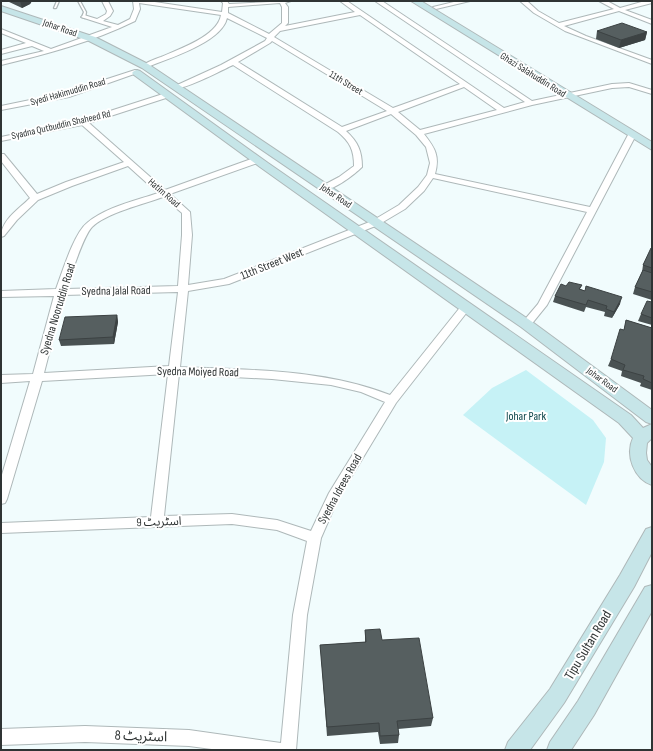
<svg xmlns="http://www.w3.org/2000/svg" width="653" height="751" viewBox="0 0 653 751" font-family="'Sofia Sans Condensed','Noto Sans Arabic',sans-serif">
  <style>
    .green { fill: #c6f2f6 }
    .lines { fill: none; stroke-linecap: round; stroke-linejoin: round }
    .lane-casing { stroke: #aeb8b9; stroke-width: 2.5 }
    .street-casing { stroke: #aeb8b9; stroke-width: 2 }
    .secondary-casing { stroke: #aeb8b9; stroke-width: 2 }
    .lane { fill: #fff; fill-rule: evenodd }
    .street { fill: #fff; fill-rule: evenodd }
    .secondary { fill: #c6e5e8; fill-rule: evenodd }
    .wall { fill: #4a5253 }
    .shaded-wall { fill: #3c4243 }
    .building { fill: #565f60; stroke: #3c4243 }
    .labels { text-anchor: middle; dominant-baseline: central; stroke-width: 4; stroke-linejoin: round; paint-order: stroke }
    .far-street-label { font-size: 10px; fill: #2f3434; stroke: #fff }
    .street-label { font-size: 12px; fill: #2f3434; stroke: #fff }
    .park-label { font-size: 12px; fill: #043f44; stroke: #fff }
    .near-street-label { font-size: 14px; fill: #2f3434; stroke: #fff }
  </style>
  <rect width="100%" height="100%" fill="#f1fcfd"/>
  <path class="green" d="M526 370 593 420 606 438 604 462 586 505 463 415 492 388Z"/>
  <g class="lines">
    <g class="lane-casing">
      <g id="lane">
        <path d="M57 1H59L56 8H54Z"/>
        <path d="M78 1H80L86 12 85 18 82 17 84 12Z"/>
      </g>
    </g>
    <g class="street-casing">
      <g id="street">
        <path d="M102 1H108L113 11 110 16 103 21 118 25 130 19 134 9 133 1H148L222 12 223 3 221 1H227L229 4 291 1 285 3 288 7V23L285 26 355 12 340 1H347L504 108 525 102 375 1H382L532 101 612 84 629 83 652 90V94L629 87 612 88 532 105 424 134C435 148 440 156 435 174L590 207 628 135 632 133 636 135 547 305 530 326 526 327 521 324 538 304 587 212 433 178 424 191 405 209 378 225 229 284 188 291 180 367C250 370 323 369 390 395L462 305 466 304 471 307 396 403 338 499 321 538 307 615 296 750H219L189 746 85 742 1 745V729L85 726 189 730 281 743 293 615 307 541 277 530 232 524 1 533V523L151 517 168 374 42 381 7 499 5 503 1 504V478L30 381 1 383V375L33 374 54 296 1 297V291L56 289C62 273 74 233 87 223 106 207 135 201 158 193L128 166 72 186 38 200 17 220 4 236 1 237C1 220 19 209 30 198L1 161V154H4L37 194 66 182 124 162 82 125 1 141V137L82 120 166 93H169V97L89 123 165 190 254 158H260V162L170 194 190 212 192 235 188 285 224 279 372 221 399 205 418 187 427 175 430 163 426 147 416 135 391 114 346 131C358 142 362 151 362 167 355 174 332 192 322 190L321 188 322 186 339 177 354 166C354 150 350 142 338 132L233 65C222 70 185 90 175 88V86L221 65 265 41 267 38 227 18C222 42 168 59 147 67L142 66C147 62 155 59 161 57 179 49 218 36 221 15L139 3 140 9 135 21C92 42 47 54 1 65V61L44 51 32 46 1 54V50L26 43 1 33V29L51 49 112 27 81 17 84 15 97 19 106 14 107 11ZM280 3 282 7V23L269 34 228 13V7ZM360 15 460 84 393 108 274 37 280 31ZM272 41 387 111 342 127 238 62 270 43ZM464 87 497 110 420 130 398 112ZM163 197 182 213V235L178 286 66 289C72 274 82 238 92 227 106 213 144 204 163 197ZM178 292 169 366 44 373 64 295ZM179 374 272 379 331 385 361 392 385 402 329 493 311 531 277 520 232 514 164 516Z"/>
        <path d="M458 1H470L436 9 433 7Z"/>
        <path d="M520 1H527L538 11 559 23 614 9 599 1H607L620 8 645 1H652V3L625 10 652 20V24L619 11 564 26 586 36 652 60V64L565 31 534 13Z"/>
        <path d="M135 70 137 71V73L69 97 1 110V106L64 93Z"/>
      </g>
    </g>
    <g class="secondary-casing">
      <g id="secondary">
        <path d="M411 1H421L652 142V150Z"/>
        <path d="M1 6 95 37 148 64 531 321 652 410V424L646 422 521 327 142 68 89 41 1 11Z"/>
        <path d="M137 70 140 71 268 163 631 415 643 428 652 424V438L647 443 646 453 647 460 652 467V485C634 479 625 455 633 438L619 423 260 167 134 75 132 73 134 71Z"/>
        <path d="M652 527V552L634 587 564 703 530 750H505L508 742 550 689 620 575 646 529Z"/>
        <path d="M652 585V611L594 715 571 750H547L550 742 578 701 645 587Z"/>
      </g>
    </g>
    <use href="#lane" class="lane"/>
    <use href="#street" class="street"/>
    <use href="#secondary" class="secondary"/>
  </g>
  <g class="wall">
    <path d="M7 1H32L30 4 22 8Z"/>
    <path d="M597 31 647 32 645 40 619 48 596 39Z"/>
    <path d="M652 248V300L633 294 635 287 642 272 643 265Z"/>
    <path d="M582 285 580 289 620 304 612 318 604 316 605 312 586 307 584 312 553 302 555 296 566 286Z"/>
    <path d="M652 302V325L638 321 641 314Z"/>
    <path d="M117 315 118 322 114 344 61 346 59 340Z"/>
    <path d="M626 320 652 328V390L640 386 641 383 621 376 622 371 608 366 611 359 624 330Z"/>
    <path d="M365 630 382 640 433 718 431 726 398 729 399 735 398 743 380 744 378 732 327 736 321 654 320 645 365 642Z"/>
  </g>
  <g class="shaded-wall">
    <path d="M20 1H32L30 4 22 8Z"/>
    <path d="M647 32 645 40 619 48 621 40Z"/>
    <path d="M622 297 620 304 612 318 614 312Z"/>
    <path d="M117 315 118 322 114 344 113 337Z"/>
  </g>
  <g class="building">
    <path d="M622 23 647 32 621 40 597 31Z"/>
    <path d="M651 248 652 249V268L643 265Z"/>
    <path d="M643 270 652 273V292L635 287Z"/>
    <path d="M569 282 582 285 579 289 585 291 586 286 622 297 614 312 606 309 607 306 588 300 586 305 555 296 561 284 566 286Z"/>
    <path d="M647 301 652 302V318L641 314Z"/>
    <path d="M117 315 113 337 59 340 65 317Z"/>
    <path d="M626 320 652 328V383L643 379 644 376 623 370 625 365 611 359 620 329 624 330Z"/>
    <path d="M380 629 382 640 419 638 433 718 397 721 399 735 380 736 379 723 327 727 320 645 366 642 365 630Z"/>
  </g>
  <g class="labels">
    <g class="far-street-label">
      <text transform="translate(60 28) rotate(19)">Johar Road</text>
      <text transform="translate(533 75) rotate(32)">Ghazi Salahuddin Road</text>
      <text transform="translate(346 83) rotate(31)">11th Street</text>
      <text transform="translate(68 92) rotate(-16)">Syedi Hakimuddin Road</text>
      <text transform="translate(61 125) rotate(-13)">Syadna Qutbuddin Shaheed Rd</text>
      <text transform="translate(164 193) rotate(41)">Hatim Road</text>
      <text transform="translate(336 196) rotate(34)">Johar Road</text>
      <text transform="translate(602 380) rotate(36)">Johar Road</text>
    </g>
    <g class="street-label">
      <text transform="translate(272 264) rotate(-22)">11th Street West</text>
      <text transform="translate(116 291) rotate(-1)">Syedna Jalal Road</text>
      <text transform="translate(58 309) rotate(-73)">Syedna Nooruddin Road</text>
      <text transform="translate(198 372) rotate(1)">Syedna Moiyed Road</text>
      <text transform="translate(340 489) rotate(-61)">Syedna Idrees Road</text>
      <text transform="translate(159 522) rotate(-2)">اسٹریٹ 9</text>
    </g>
    <g class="park-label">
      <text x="526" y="416">Johar Park</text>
    </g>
    <g class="near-street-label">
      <text transform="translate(588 645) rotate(-59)">Tipu Sultan Road</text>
      <text transform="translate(141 736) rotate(2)">اسٹریٹ 8</text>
    </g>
  </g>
  <rect width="653" height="751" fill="none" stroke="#2f3434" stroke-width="4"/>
</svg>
